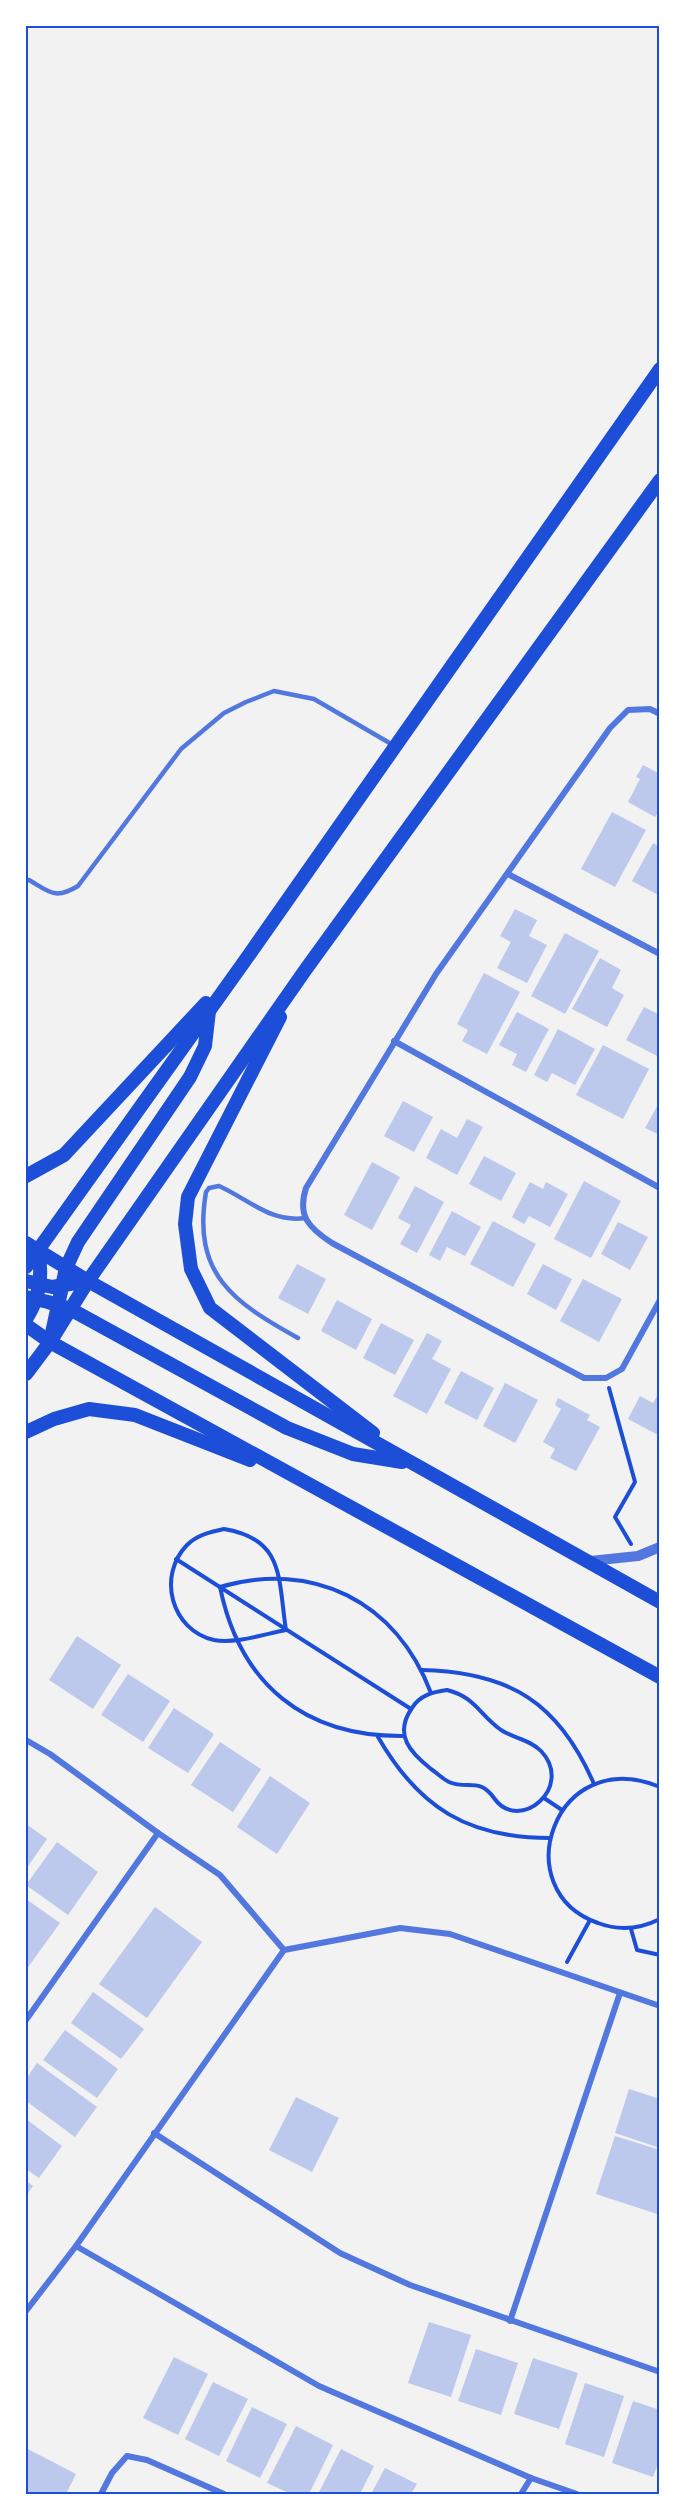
<svg xmlns="http://www.w3.org/2000/svg" width="685" height="2520" viewBox="0 0 685 2520" font-family="Lora,serif">
  <style>
    .building { fill: #bdc9ec }
    .lines { fill: none; stroke-linecap: round; stroke-linejoin: round }
    .path { stroke: #1d4ed8; stroke-width: 4 }
    .service { stroke: #5277de; stroke-width: 4.5 }
    .minor { stroke: #5277de; stroke-width: 6 }
    .tertiary { stroke: #5277de; stroke-width: 10 }
    .primary { stroke: #1d4ed8; stroke-width: 14 }
    .neatline { fill: none; stroke: #1d4ed8; stroke-width: 2 }
  </style>
  <rect width="100%" height="100%" fill="#f2f2f2"/>
  <g class="building">
    <path d="M643 765 660 774V809L655 817 628 802 640 779 636 777Z"/>
    <path d="M612 812 646 830 615 887 581 869Z"/>
    <path d="M653 843 660 847V896L632 881Z"/>
    <path d="M515 909 537 920 529 936 547 945 527 983 497 968 511 942 500 936Z"/>
    <path d="M565 933 599 951 565 1014 531 996Z"/>
    <path d="M600 958 621 970 612 988 624 995 607 1027 572 1009Z"/>
    <path d="M484 973 520 992 487 1054 462 1041 468 1030 457 1024Z"/>
    <path d="M644 1007 660 1015 659 1057 626 1040Z"/>
    <path d="M517 1012 549 1029 526 1072 512 1065 517 1054 499 1045Z"/>
    <path d="M558 1029 595 1049 575 1085 552 1073 547 1082 534 1075Z"/>
    <path d="M603 1045 649 1069 623 1119 576 1095Z"/>
    <path d="M403 1101 433 1117 414 1152 384 1136Z"/>
    <path d="M660 1101V1135L645 1128Z"/>
    <path d="M467 1119 483 1127 457 1175 426 1158 441 1129 457 1138Z"/>
    <path d="M484 1156 516 1173 501 1201 469 1184Z"/>
    <path d="M372 1162 400 1177 372 1230 344 1215Z"/>
    <path d="M584 1181 621 1201 591 1258 554 1239Z"/>
    <path d="M530 1182 543 1189 546 1182 568 1194 550 1227 529 1216 524 1224 512 1217Z"/>
    <path d="M415 1186 444 1202 417 1253 400 1244 411 1225 398 1218Z"/>
    <path d="M452 1211 481 1227 465 1256 447 1247 440 1261 429 1255Z"/>
    <path d="M493 1221 536 1244 513 1287 470 1264Z"/>
    <path d="M618 1222 648 1237 630 1270 601 1254Z"/>
    <path d="M297 1264 326 1279 308 1314 278 1298Z"/>
    <path d="M543 1264 572 1279 556 1310 527 1294Z"/>
    <path d="M583 1279 622 1299 599 1342 560 1321Z"/>
    <path d="M337 1300 372 1319 356 1350 321 1331Z"/>
    <path d="M381 1323 414 1340 395 1375 363 1358Z"/>
    <path d="M427 1333 442 1341 432 1359 451 1369 427 1414 393 1396Z"/>
    <path d="M461 1371 494 1388 477 1420 444 1403Z"/>
    <path d="M505 1383 538 1400 515 1443 483 1426Z"/>
    <path d="M660 1391V1436L628 1419 640 1396 653 1403Z"/>
    <path d="M558 1398 590 1415 587 1420 600 1427 576 1471 550 1458 555 1449 543 1442 561 1409 555 1405Z"/>
    <path d="M77 1636 121 1665 93 1709 49 1680Z"/>
    <path d="M128 1674 170 1701 143 1742 101 1715Z"/>
    <path d="M174 1708 214 1734 188 1773 148 1748Z"/>
    <path d="M220 1742 261 1769 233 1812 191 1785Z"/>
    <path d="M270 1776 310 1803 277 1854 237 1827Z"/>
    <path d="M26 1824 47 1839 26 1869Z"/>
    <path d="M57 1842 98 1872 68 1915 26 1885Z"/>
    <path d="M26 1899 60 1923 26 1970Z"/>
    <path d="M155 1907 202 1942 147 2018 99 1984Z"/>
    <path d="M93 1992 144 2029 121 2059 71 2023Z"/>
    <path d="M65 2030 118 2069 97 2098 43 2060Z"/>
    <path d="M37 2063 97 2107 75 2137 26 2101V2079Z"/>
    <path d="M629 2089 660 2099V2148L615 2133Z"/>
    <path d="M296 2097 339 2118 312 2172 269 2150Z"/>
    <path d="M26 2119 62 2146 39 2178 26 2169Z"/>
    <path d="M615 2136 660 2150V2215L596 2194Z"/>
    <path d="M26 2181 33 2186 26 2196Z"/>
    <path d="M429 2322 471 2335 451 2397 408 2383Z"/>
    <path d="M476 2349 518 2363 501 2415 458 2401Z"/>
    <path d="M174 2357 208 2374 178 2435 143 2418Z"/>
    <path d="M533 2358 578 2373 559 2429 514 2414Z"/>
    <path d="M213 2382 248 2399 219 2456 185 2439Z"/>
    <path d="M585 2383 624 2396 604 2457 565 2444Z"/>
    <path d="M633 2401 660 2410V2458L653 2477 612 2463Z"/>
    <path d="M252 2407 287 2424 260 2478 226 2461Z"/>
    <path d="M296 2426 333 2445 309 2494H291L267 2483Z"/>
    <path d="M26 2448 76 2474 66 2494H26Z"/>
    <path d="M341 2449 374 2466 360 2494H318Z"/>
    <path d="M385 2468 417 2484 411 2494H371Z"/>
  </g>
  <g class="lines">
    <g class="path">
      <path d="M609 1388 635 1482 615 1517 631 1544"/>
      <path d="M224 1529C285 1539 278 1579 286 1630 264 1634 236 1644 214 1640 171 1630 157 1576 187 1545 197 1535 210 1532 224 1529Z"/>
      <path d="M176 1559 411 1709"/>
      <path d="M422 1670C510 1672 559 1703 594 1784"/>
      <path d="M447 1690C475 1697 479 1714 501 1730 513 1738 531 1740 541 1751 575 1787 519 1834 494 1798 479 1777 468 1790 449 1782 443 1779 437 1773 431 1769 411 1753 393 1735 412 1708 420 1695 433 1692 447 1690Z"/>
      <path d="M404 1736C305 1737 240 1685 220 1587 313 1560 396 1601 431 1693"/>
      <path d="M378 1737C419 1808 468 1838 550 1838"/>
      <path d="M660 1787C554 1743 505 1891 598 1923 619 1931 640 1929 660 1919"/>
      <path d="M544 1798 562 1810"/>
      <path d="M631 1929 637 1950 660 1955"/>
      <path d="M567 1962 590 1920"/>
    </g>
    <g class="service">
      <path d="M29 880C50 892 55 900 78 886L181 749 224 713 246 702 274 691 314 699 393 745"/>
      <path d="M298 1338C233 1302 192 1274 206 1192L209 1188 219 1186C248 1199 271 1223 305 1218"/>
    </g>
    <g class="minor">
      <path d="M660 714 650 709 628 710 610 728 436 974 306 1188C297 1216 309 1228 332 1243L584 1378H606L622 1369 660 1300"/>
      <path d="M508 874 660 954"/>
      <path d="M394 1041 660 1188"/>
      <path d="M26 1740 50 1754 158 1833 220 1875 284 1950"/>
      <path d="M26 2020 158 1833"/>
      <path d="M154 2133 340 2253 410 2285 660 2372"/>
      <path d="M76 2246 319 2386 531 2478 577 2494"/>
      <path d="M26 2311 76 2246 284 1950 400 1928 450 1934 660 2006"/>
      <path d="M510 2321 620 1993"/>
      <path d="M101 2494 112 2473 127 2456 147 2460 224 2494"/>
      <path d="M521 2494 531 2478"/>
    </g>
    <path class="tertiary" d="M590 1561 638 1556 660 1547"/>
    <g class="primary">
      <path d="M280 1017 188 1197 185 1224 191 1269 210 1308 373 1433"/>
      <path d="M26 1176 64 1155 206 1003"/>
      <path d="M26 1243 88 1281 660 1602"/>
      <path d="M26 1267 244 962 660 369"/>
      <path d="M26 1281 52 1287 88 1281"/>
      <path d="M26 1297 48 1302 70 1309 287 1428 353 1454 402 1462"/>
      <path d="M26 1319C40 1298 43 1275 38 1250"/>
      <path d="M26 1325 50 1342 660 1677"/>
      <path d="M52 1333 66 1268 78 1242 190 1077 205 1046 209 1011"/>
      <path d="M26 1374 50 1342 88 1281 306 969 660 480"/>
      <path d="M26 1432 54 1419 89 1409 135 1415 250 1460"/>
    </g>
  </g>
  <rect width="685" height="2520" fill="none" stroke="#ffffff" stroke-width="54"/>
  <rect x="27" y="27" width="631" height="2466" class="neatline"/>
</svg>
